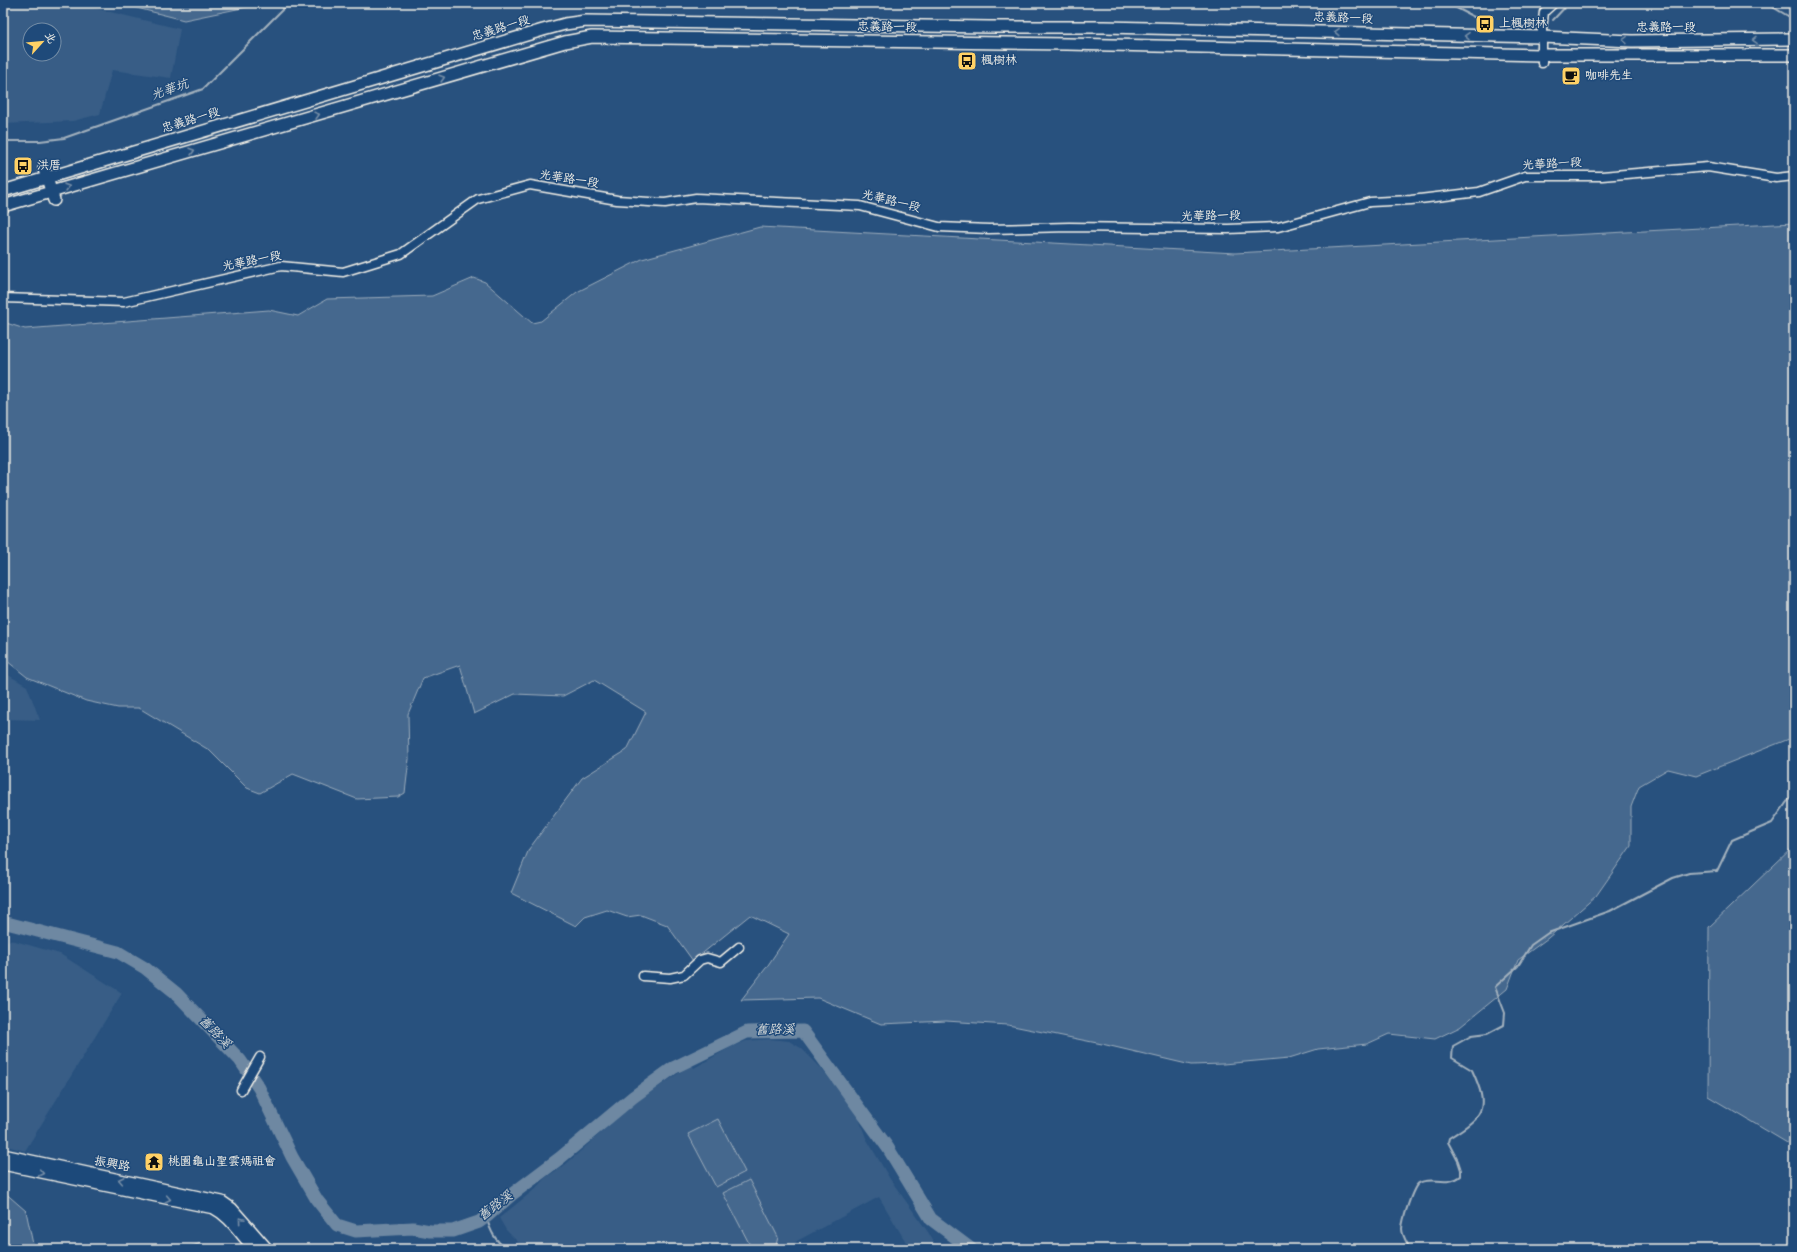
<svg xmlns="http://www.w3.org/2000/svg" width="1797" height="1252" viewBox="0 0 1797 1252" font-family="Dekko,'LXGW WenKai TC',sans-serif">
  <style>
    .built { fill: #375d86; fill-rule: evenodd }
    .green { fill: #45688e; stroke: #9cacbb }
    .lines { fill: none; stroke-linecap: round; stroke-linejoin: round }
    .stream { stroke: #a4b2be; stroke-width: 2 }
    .river { stroke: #6e88a2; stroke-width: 13 }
    .street-casing { stroke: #f4f1e8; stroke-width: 11 }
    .secondary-casing { stroke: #f4f1e8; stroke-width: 14 }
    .street { stroke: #1f4a7a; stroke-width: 8 }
    .secondary { stroke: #1f4a7a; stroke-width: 11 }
    .oneway { stroke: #748da6 }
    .labels { text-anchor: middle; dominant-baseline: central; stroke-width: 3; stroke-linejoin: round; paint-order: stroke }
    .street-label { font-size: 12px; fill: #f4f1e8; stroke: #1f4a7a }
    .poi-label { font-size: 12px; fill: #f4f1e8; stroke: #1f4a7a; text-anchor: start }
    .water-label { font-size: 13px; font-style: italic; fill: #d9dcda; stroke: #1f4a7a }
  </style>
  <rect width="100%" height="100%" fill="#28517e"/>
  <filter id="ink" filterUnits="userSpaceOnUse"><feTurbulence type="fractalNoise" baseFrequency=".025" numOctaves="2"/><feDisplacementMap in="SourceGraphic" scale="8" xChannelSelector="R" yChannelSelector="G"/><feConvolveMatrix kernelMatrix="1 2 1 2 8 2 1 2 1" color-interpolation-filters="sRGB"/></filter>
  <g filter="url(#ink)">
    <g class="built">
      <path d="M3 3H74L180 29 171 78 112 70 100 114 73 121 3 124ZM30 30H54V54H30Z"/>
      <path d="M3 672 27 686 40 720 3 719Z"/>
      <path d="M3 940 15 941 60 954 122 993 25 1151 3 1145Z"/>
      <path d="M770 1039 789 1041 801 1048 821 1068 857 1113 866 1138 890 1179 928 1232 938 1249H910L879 1197 797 1241 791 1249H525L506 1230 499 1218 534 1190 545 1178 566 1164 632 1105 692 1064 694 1068 731 1047 746 1041Z"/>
    </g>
    <g class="green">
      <path d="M117 3H266L184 20Z"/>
      <path d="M1794 223V737L1696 776 1668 769 1639 786 1631 807V846L1596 896 1548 938 1518 960 1507 989 1460 1027 1435 1039 1389 1034 1367 1044 1318 1049 1289 1058 1223 1064 1191 1065 1102 1044 1008 1025 946 1021 881 1024 818 998 741 1000 766 968 789 934 750 915 693 961 667 925 641 915 627 917 607 910 585 917 576 926 511 893 529 849 582 778 627 750 646 712 594 680 563 696 515 694 474 714 460 665 423 678 408 714 409 759 405 793 398 797 357 799 293 774 260 793 247 788 209 750 139 708H118L86 701 27 677 7 661H3V322L25 329 269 310 298 316 327 299 432 296 474 278 485 282 532 323 541 321 577 292 642 259 760 227 1235 253Z"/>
      <path d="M1794 846V1147L1708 1096 1709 927Z"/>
      <path d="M718 1119 745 1172 716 1187 688 1134Z"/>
      <path d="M749 1180 778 1237 775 1249H752L723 1193Z"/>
      <path d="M3 1191 26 1211 34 1249H3Z"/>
      <path d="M201 1243 206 1249H184Z"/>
    </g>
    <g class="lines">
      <g class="stream">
        <path d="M1447 3 1474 17 1485 19"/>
        <path d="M1766 3 1788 16H1794"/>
        <path d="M1553 20 1569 3"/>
        <path d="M3 141H40L64 138 203 89 285 7 313 3"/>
        <path d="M486 1217C491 1232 494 1239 506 1249"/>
        <path d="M1410 1249C1407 1243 1402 1235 1402 1229 1402 1221 1413 1186 1419 1183 1432 1176 1447 1187 1461 1176V1170L1458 1161 1448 1142 1449 1138C1484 1116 1490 1109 1472 1070L1452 1058 1453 1046 1471 1036 1487 1034 1504 1025 1505 1013 1495 987 1518 966 1531 945 1548 933 1610 911 1673 878 1689 873 1717 871 1732 840 1772 823 1789 799 1794 797"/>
      </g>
      <path class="river" d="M3 922 118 952 145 968 176 993 240 1060 259 1088 292 1157 317 1200 337 1225 356 1231 413 1228 430 1231H453L479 1222 486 1217 511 1195 560 1158 633 1097 673 1068 747 1032 803 1031 888 1148 931 1219 971 1249"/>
      <g class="street-casing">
        <g id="street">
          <path d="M1542 63V29L1544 12 1554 3"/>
          <path d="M3 298 124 302 281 266 343 272 401 254 478 199 530 185 617 200 665 203 696 198 860 206 939 227 989 229 1069 227 1228 229 1278 227 1370 202 1411 200 1479 192 1525 176H1602L1708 167 1776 178 1794 176"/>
          <path d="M643 976 670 978 684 975 700 960 707 958 721 962 739 947"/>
          <path d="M241 1090 260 1057"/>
        </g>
      </g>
      <g class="secondary-casing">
        <g id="secondary">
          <path d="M44 169 54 200"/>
          <path d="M3 191 543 30 565 24 586 21 989 27H1105L1542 37 1632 41 1794 39"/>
          <path d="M3 206 565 42 592 37 1067 44 1542 55H1794"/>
          <path d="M3 1155 222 1202 232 1209 267 1249"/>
          <path d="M3 1164 214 1208C232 1217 241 1236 255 1249"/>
        </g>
      </g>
      <use href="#street" class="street"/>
      <use href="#secondary" class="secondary"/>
    </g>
    <defs><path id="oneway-chevron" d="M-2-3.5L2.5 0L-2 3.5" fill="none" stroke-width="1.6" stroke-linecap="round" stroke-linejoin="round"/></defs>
    <g class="oneway">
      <use href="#oneway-chevron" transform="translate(1337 32) rotate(-178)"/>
      <use href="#oneway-chevron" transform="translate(1467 36) rotate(-179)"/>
      <use href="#oneway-chevron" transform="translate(1625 40) rotate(-178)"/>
      <use href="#oneway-chevron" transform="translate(1755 40) rotate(179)"/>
      <use href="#oneway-chevron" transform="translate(442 78) rotate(-16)"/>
      <use href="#oneway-chevron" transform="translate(317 115) rotate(-16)"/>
      <use href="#oneway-chevron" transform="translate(192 151) rotate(-16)"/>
      <use href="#oneway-chevron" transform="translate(67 187) rotate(-16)"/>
      <use href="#oneway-chevron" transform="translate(41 1173) rotate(11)"/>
      <use href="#oneway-chevron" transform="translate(121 1180) rotate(-169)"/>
      <use href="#oneway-chevron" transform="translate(168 1199) rotate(11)"/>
      <use href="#oneway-chevron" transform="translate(241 1220) rotate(-131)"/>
    </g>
  </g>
  <defs>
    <g id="bus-square" transform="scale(1)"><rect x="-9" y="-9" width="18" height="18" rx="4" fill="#ffd166" stroke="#1f4a7a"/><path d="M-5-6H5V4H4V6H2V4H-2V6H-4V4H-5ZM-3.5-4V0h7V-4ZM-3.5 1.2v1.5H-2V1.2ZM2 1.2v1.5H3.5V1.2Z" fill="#111"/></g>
    <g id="cafe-square" transform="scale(1)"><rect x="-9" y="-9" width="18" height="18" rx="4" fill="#ffd166" stroke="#1f4a7a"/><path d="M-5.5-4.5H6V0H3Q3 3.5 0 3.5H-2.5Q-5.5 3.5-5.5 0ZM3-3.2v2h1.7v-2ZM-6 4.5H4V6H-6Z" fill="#111"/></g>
    <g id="temple-square" transform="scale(1)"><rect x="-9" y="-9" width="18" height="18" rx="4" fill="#ffd166" stroke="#1f4a7a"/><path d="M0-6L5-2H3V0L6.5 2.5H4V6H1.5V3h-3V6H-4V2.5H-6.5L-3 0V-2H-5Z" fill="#111"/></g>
  </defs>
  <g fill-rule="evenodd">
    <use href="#bus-square" x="1485" y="24"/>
    <use href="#bus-square" x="967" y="61"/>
    <use href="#cafe-square" x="1571" y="76"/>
    <use href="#bus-square" x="23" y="166"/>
    <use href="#temple-square" x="154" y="1162"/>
  </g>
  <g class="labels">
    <g class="street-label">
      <text transform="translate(1343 19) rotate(2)">忠義路一段</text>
      <text transform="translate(887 28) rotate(1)">忠義路一段</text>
      <text x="1666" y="28">忠義路一段</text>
      <text transform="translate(501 29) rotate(-17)">忠義路一段</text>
      <text transform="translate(191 121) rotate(-17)">忠義路一段</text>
      <text transform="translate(1552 165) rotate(-3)">光華路一段</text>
      <text transform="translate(569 180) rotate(9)">光華路一段</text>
      <text transform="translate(891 202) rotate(14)">光華路一段</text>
      <text transform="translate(1211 217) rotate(-1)">光華路一段</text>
      <text transform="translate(252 262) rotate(-11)">光華路一段</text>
      <text transform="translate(112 1165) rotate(11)">振興路</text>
    </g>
    <g class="poi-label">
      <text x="1499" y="24">上楓樹林</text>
      <text x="981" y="61">楓樹林</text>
      <text x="1585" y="76">咖啡先生</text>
      <text x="37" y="166">洪厝</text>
      <text x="168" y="1162">桃園龜山聖雲媽祖會</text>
    </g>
    <g class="water-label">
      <text transform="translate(170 91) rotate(-19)">光華坑</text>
      <text transform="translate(775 1031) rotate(-1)">舊路溪</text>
      <text transform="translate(214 1033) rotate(46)">舊路溪</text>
      <text transform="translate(496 1207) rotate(-37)">舊路溪</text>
    </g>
  </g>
  <rect width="1797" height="1252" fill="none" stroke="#1f4a7a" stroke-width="16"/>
  <rect x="8" y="8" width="1781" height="1236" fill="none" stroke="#f4f1e8" stroke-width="1.5" filter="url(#ink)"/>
  <g transform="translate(42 42) rotate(63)"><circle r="19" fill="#1f4a7a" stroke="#748da6"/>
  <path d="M0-3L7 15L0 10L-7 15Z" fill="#ffd166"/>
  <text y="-6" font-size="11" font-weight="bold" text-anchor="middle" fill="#f4f1e8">北</text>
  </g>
</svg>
